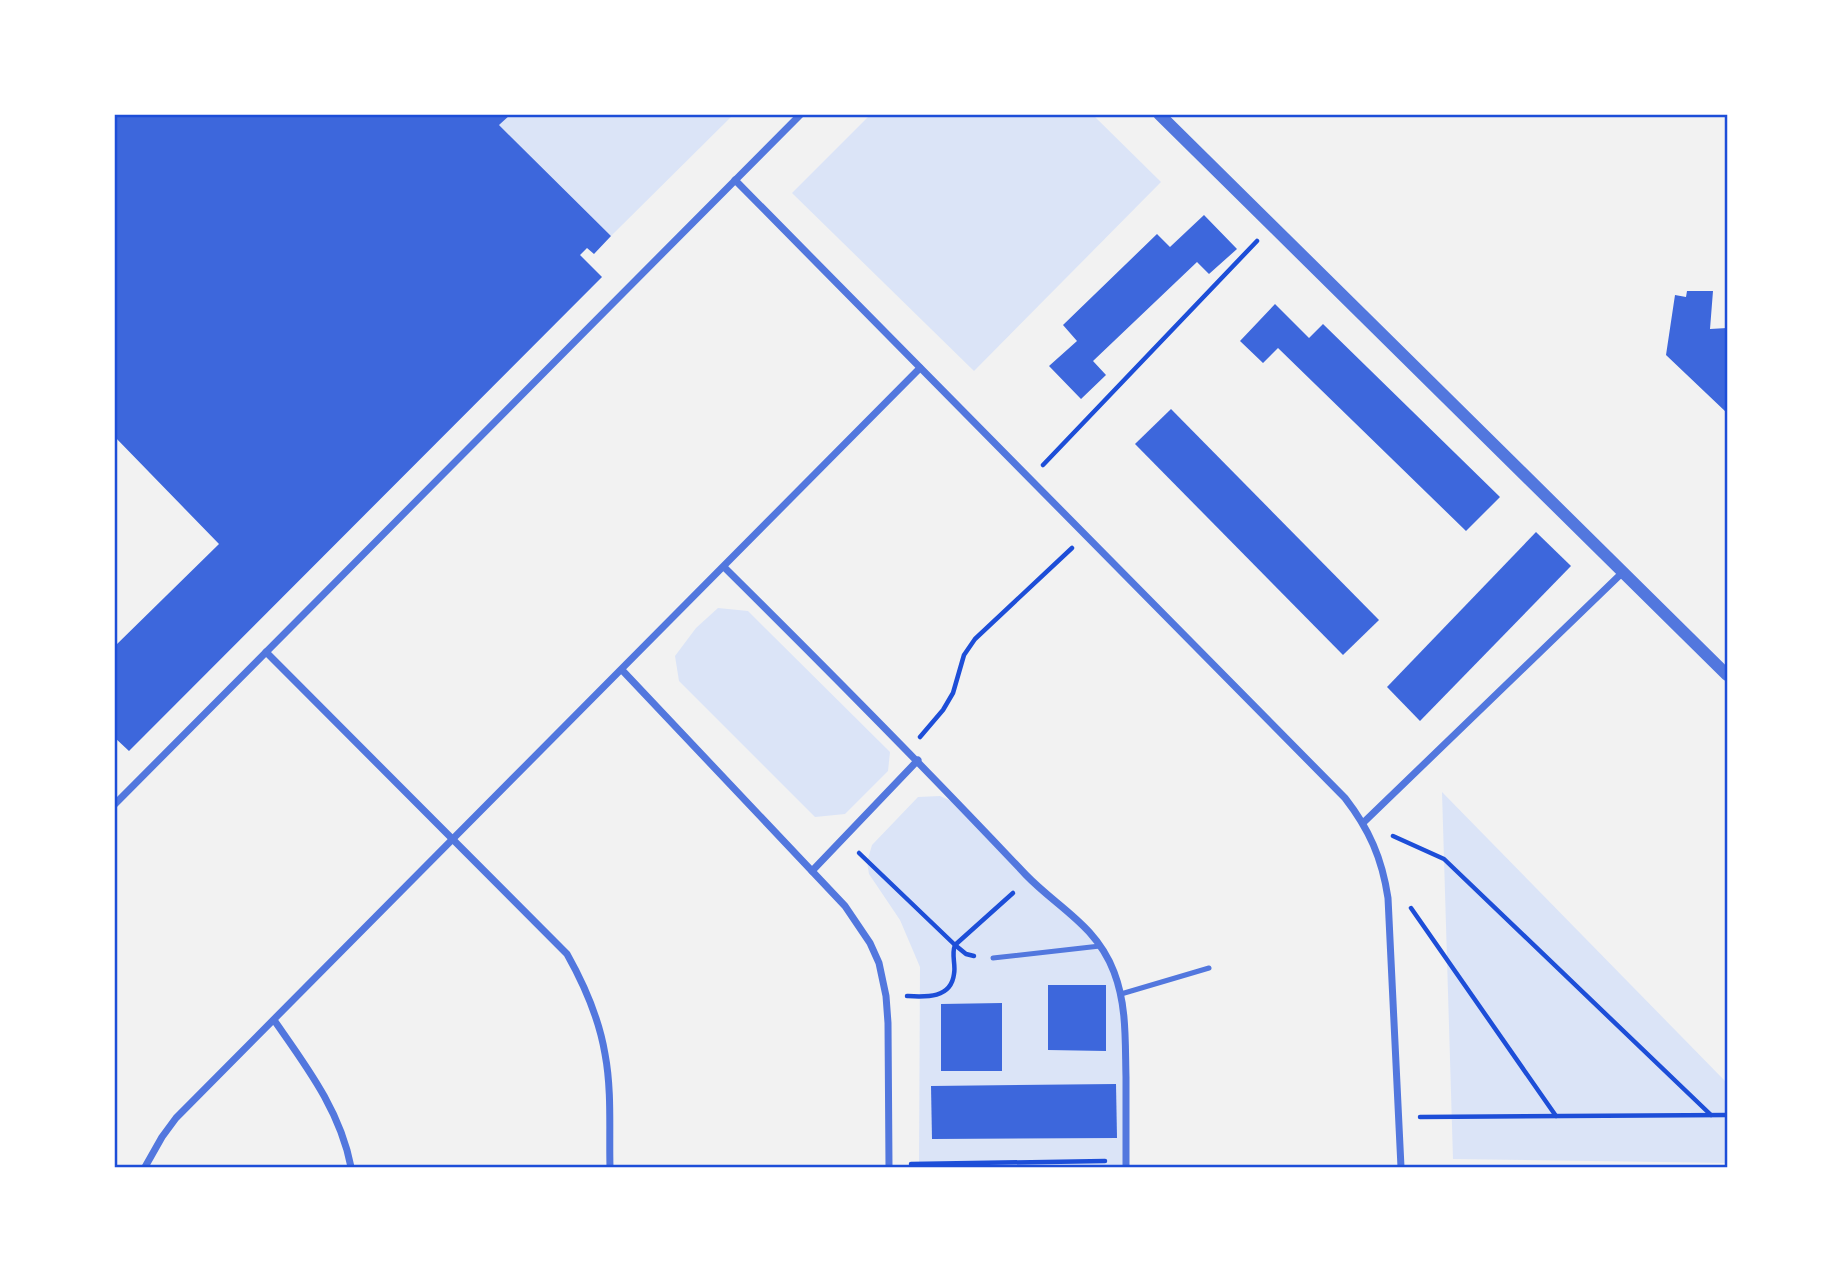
<svg xmlns="http://www.w3.org/2000/svg" width="1841" height="1281" viewBox="0 0 1841 1281" font-family="'DejaVu Sans',sans-serif">
  <style>
    .green { fill: #dbe4f7 }
    .building { fill: #3d67dc }
    .lines { fill: none; stroke-linecap: round; stroke-linejoin: round }
    .path { stroke: #1d4ed8; stroke-width: 4.5 }
    .service { stroke: #5277de; stroke-width: 5 }
    .minor { stroke: #5277de; stroke-width: 7 }
    .tertiary { stroke: #5277de; stroke-width: 12 }
    .neatline { fill: none; stroke: #1d4ed8; stroke-width: 2.5 }
  </style>
  <rect width="100%" height="100%" fill="#f2f2f2"/>
  <g class="green">
    <path d="M511 114H734L611 236 499 125Z"/>
    <path d="M871 114H1092L1161 182 974 371 792 193Z"/>
    <path d="M718 608 748 611 890 752 888 771 845 814 815 817 679 681 675 656 696 628Z"/>
    <path d="M1442 792 1727 1083V1163L1453 1159Z"/>
    <path d="M940 796 960 805 1096 938C1111 957 1122 978 1126 1003L1127 1167H919L920 967 900 920 869 874 867 862 872 845 918 797Z"/>
  </g>
  <g class="building">
    <path d="M114 114H511L499 125 611 236 594 254 587 248 580 255 602 277 129 751 114 737V647L219 544 114 436Z"/>
    <path d="M1204 215 1237 249 1209 274 1197 262 1093 361 1106 375 1081 399 1049 366 1077 341 1063 325 1157 234 1170 247Z"/>
    <path d="M1687 291H1713L1710 329 1727 328V413L1666 355 1675 295 1686 297Z"/>
    <path d="M1275 304 1309 338 1323 324 1500 497 1466 531 1278 348 1263 363 1240 341Z"/>
    <path d="M1171 409 1379 620 1343 655 1135 444Z"/>
    <path d="M1536 532 1571 566 1420 721 1387 687Z"/>
    <path d="M1048 985H1106V1051L1048 1050Z"/>
    <path d="M1002 1003V1071H941V1004Z"/>
    <path d="M1116 1084 1117 1138 932 1139 931 1086Z"/>
  </g>
  <g class="lines">
    <g class="path">
      <path d="M1043 465 1257 241"/>
      <path d="M920 737 943 710 953 693 964 655 975 639 1072 548"/>
      <path d="M1393 836 1444 859 1711 1115"/>
      <path d="M859 853 955 945 966 954 974 956"/>
      <path d="M1411 908 1556 1116"/>
      <path d="M907 996C925 997 951 999 954 974 956 964 951 955 955 945L1013 893"/>
      <path d="M1420 1117 1727 1115"/>
      <path d="M911 1164 1105 1161"/>
    </g>
    <g class="service">
      <path d="M993 958 1100 946"/>
      <path d="M1121 994 1209 968"/>
    </g>
    <g class="minor">
      <path d="M735 180 1345 798C1369 829 1382 858 1388 898L1401 1167"/>
      <path d="M724 567C826 668 927 770 1026 875 1058 908 1096 925 1114 972 1127 1006 1125 1041 1126 1077 1126 1107 1126 1137 1126 1167"/>
      <path d="M266 652 567 954C585 986 599 1018 605 1054 612 1091 609 1130 610 1167"/>
      <path d="M622 670 845 906 870 943 879 963 886 996 888 1023 889 1167"/>
      <path d="M114 805 801 114"/>
      <path d="M1364 822 1623 572"/>
      <path d="M812 871 918 760"/>
      <path d="M274 1020C306 1066 340 1110 351 1167"/>
      <path d="M145 1167 162 1137 176 1118 920 368"/>
    </g>
    <path class="tertiary" d="M1159 114 1727 675"/>
  </g>
  <rect width="1841" height="1281" fill="none" stroke="#ffffff" stroke-width="231"/>
  <rect x="116" y="116" width="1610" height="1050" class="neatline"/>
</svg>
